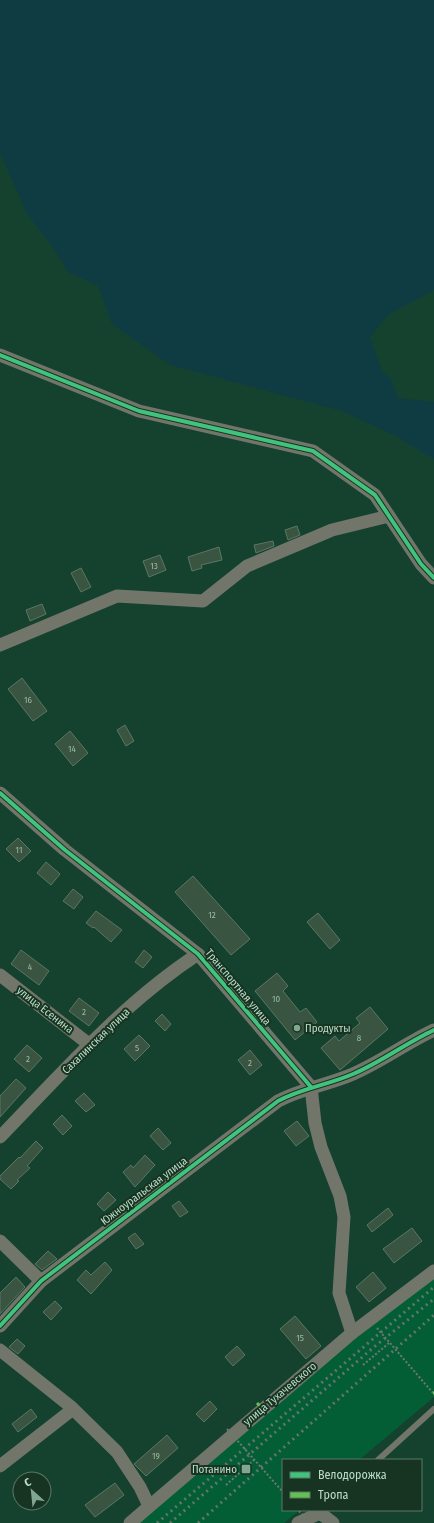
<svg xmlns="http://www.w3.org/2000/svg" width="434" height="1523" viewBox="0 0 434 1523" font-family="'Fira Sans Condensed',sans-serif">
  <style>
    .built { fill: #035e36 }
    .water { fill: #0f3c43 }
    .building { fill: #395440; stroke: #5b7762 }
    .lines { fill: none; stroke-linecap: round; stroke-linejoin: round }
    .path { stroke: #6e7a6f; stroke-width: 2; stroke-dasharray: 2 2; stroke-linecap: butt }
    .service { stroke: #72766a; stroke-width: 6 }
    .minor { stroke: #72766a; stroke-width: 13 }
    .rail { stroke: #657669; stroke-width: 3; stroke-dasharray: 2 4; stroke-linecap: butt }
    .path-bridge { stroke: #6e7a6f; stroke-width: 2; stroke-dasharray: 2 2; stroke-linecap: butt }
    .quiet { stroke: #63c152; stroke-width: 3; stroke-dasharray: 6 3; stroke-linecap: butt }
    .cycleway-casing { stroke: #173423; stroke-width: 6 }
    .cycleway { stroke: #40c37c; stroke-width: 4 }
    .poi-dot { fill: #81a791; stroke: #173423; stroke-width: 1.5 }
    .labels { text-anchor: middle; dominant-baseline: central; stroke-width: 4; stroke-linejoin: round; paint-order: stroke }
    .number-label { font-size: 9px; fill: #9abba4 }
    .street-label { font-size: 11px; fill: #bbddc6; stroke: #173423 }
    .poi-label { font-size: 11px; fill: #bbddc6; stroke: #173423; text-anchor: start }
  </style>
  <rect width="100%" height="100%" fill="#15422e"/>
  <path class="built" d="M434 1274V1397L359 1460H283V1510H300L284 1523H137L307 1378Z"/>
  <path class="water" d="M0 0H434V290L388 315 370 337 382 371 391 378 398 398 434 402V459L394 435 342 411 170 365 112 324 98 286 68 272 54 249 27 214 0 153Z"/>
  <g class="building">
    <path d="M297 526 300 535 288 540 285 530Z"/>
    <path d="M273 541 274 546 256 553 254 545Z"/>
    <path d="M219 547 222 560 201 565 202 568 192 571 188 557Z"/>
    <path d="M160 555 166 570 149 577 143 561Z"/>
    <path d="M81 568 91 587 81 592 71 573Z"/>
    <path d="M42 604 46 614 30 621 26 610Z"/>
    <path d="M22 678 47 711 33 721 8 689Z"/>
    <path d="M125 725 134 741 126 746 117 730Z"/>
    <path d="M70 731 88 753 73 766 55 744Z"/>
    <path d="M18 838 31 851 19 862 6 849Z"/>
    <path d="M46 862 60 874 51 885 37 873Z"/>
    <path d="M193 876 250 939 231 955 175 892Z"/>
    <path d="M73 889 83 897 74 909 63 901Z"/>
    <path d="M96 911 122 930 111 942 94 927 93 928 86 923Z"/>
    <path d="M318 913 340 940 330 949 307 922Z"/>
    <path d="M21 950 49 971 39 985 11 964Z"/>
    <path d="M144 950 152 957 143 968 135 962Z"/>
    <path d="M277 973 288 986 283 991 300 1012 306 1008 317 1022 295 1040 255 991Z"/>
    <path d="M79 998 99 1013 89 1026 69 1011Z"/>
    <path d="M370 1007 388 1029 340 1070 321 1048 335 1036 339 1041 360 1023 356 1018Z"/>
    <path d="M162 1014 171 1024 165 1031 155 1021Z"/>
    <path d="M139 1035 150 1046 135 1061 124 1049Z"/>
    <path d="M27 1045 42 1058 29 1072 14 1059Z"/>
    <path d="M250 1050 262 1065 250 1075 238 1060Z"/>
    <path d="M16 1079 26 1088 0 1117V1096Z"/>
    <path d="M84 1093 95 1105 86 1112 75 1101Z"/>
    <path d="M62 1115 72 1126 63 1135 53 1124Z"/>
    <path d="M297 1121 309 1136 296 1146 284 1131Z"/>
    <path d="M158 1128 171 1143 163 1150 150 1136Z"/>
    <path d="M36 1141 43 1148 27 1166 30 1168 17 1180 19 1181 11 1189 0 1179V1176L19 1157 20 1158Z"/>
    <path d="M145 1155 155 1165 135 1187 123 1172 131 1165 133 1168Z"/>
    <path d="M108 1192 116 1200 104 1211 97 1204Z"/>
    <path d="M179 1201 188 1212 180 1217 172 1206Z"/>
    <path d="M388 1208 393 1215 372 1232 367 1225Z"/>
    <path d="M412 1228 422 1241 394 1263 383 1249Z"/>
    <path d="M135 1233 144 1244 136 1249 128 1238Z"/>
    <path d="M48 1251 57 1259 42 1270 35 1264Z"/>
    <path d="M105 1262 112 1270 91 1294 77 1280 86 1270 91 1275Z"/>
    <path d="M373 1272 386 1288 369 1302 356 1287Z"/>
    <path d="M16 1277 25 1287 0 1314V1293Z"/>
    <path d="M55 1301 62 1308 51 1320 43 1312Z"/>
    <path d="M295 1316 321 1346 306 1359 280 1329Z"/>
    <path d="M17 1339 25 1346 18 1354 9 1347Z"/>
    <path d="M237 1346 245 1355 233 1366 225 1357Z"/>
    <path d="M210 1401 217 1409 204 1422 196 1414Z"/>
    <path d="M31 1409 37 1417 18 1432 12 1424Z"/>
    <path d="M167 1435 178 1448 146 1476 134 1464Z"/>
    <path d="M115 1483 124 1495 95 1517 85 1505Z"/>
  </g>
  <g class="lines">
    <g class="path">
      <path d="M377 1328 433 1393"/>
      <path d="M363 1365 389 1343"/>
      <path d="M226 1485 254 1460"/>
    </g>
    <path class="service" d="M378 1460 434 1409"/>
    <g class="minor">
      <path d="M0 355 139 411 313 451 375 495 421 564 434 578"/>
      <path d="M0 645 117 596 203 601 247 566 332 530 389 516"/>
      <path d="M0 793 65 850 198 954 311 1087"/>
      <path d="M0 975 90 1045"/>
      <path d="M311 1087 315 1123 321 1147 340 1196 344 1217 339 1293 352 1333"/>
      <path d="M0 1137C62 1073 123 1003 198 954"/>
      <path d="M0 1241 41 1281"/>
      <path d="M0 1326 41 1281 278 1101C302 1088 328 1085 353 1074 381 1062 406 1043 434 1030"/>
      <path d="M0 1350 70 1406 117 1452 140 1487 149 1506"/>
      <path d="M0 1466 73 1409"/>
      <path d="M130 1523 352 1333 434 1271"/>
      <path d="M298 1523 320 1513 333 1523"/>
    </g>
    <g class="rail">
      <path d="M157 1523 434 1287"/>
      <path d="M170 1523 374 1347 434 1299"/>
      <path d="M198 1523 434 1315"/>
    </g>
    <g class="path-bridge">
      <path d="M227 1429 283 1492"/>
      <path d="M299 1511 310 1523"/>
    </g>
    <g class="quiet">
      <path d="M433 1393H434"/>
      <path d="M257 1403 263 1409"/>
    </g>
    <g class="cycleway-casing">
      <g id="cycleway">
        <path d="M0 355 139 411 313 451 375 495 421 564 434 578"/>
        <path d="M0 793 65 850 198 954 311 1087"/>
        <path d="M0 1326 41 1281 278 1101C302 1088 328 1085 353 1074 381 1062 406 1043 434 1030"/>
      </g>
    </g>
    <use href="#cycleway" class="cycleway"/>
  </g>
  <g class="poi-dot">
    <circle cx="297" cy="1028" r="4"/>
    <rect x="241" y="1464" width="10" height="10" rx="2"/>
  </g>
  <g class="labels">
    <g class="number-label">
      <text x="154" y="566">13</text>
      <text x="28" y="700">16</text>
      <text x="72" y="749">14</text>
      <text x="19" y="850">11</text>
      <text x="212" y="915">12</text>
      <text x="30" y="967">4</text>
      <text x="276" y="999">10</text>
      <text x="84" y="1012">2</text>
      <text x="359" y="1038">8</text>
      <text x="137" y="1048">5</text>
      <text x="28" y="1059">2</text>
      <text x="250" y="1063">2</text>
      <text x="300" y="1338">15</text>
      <text x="156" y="1456">19</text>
    </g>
    <g class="street-label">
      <text transform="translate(238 987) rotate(50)">Транспортная улица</text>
      <text transform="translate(45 1010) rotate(38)">улица Есенина</text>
      <text transform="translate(96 1041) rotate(-44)">Сахалинская улица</text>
      <text transform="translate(144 1191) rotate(-37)">Южноуральская улица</text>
      <text transform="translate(280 1394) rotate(-40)">улица Тухачевского</text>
    </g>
    <g class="poi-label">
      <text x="305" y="1028">Продукты</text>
      <text x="237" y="1469" text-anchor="end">Потанино</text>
    </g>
  </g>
  <rect x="282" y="1459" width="140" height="52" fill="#173423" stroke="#597864"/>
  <rect x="290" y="1472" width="20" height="6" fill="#40c37c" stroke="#597864"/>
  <text x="318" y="1479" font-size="12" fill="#bbddc6">Велодорожка</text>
  <rect x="290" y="1492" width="20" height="6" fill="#63c152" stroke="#597864"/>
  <text x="318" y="1499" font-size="12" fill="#bbddc6">Тропа</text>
  <g transform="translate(32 1491) rotate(333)"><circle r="19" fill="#173423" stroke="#597864"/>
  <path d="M0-3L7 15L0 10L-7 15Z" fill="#81a791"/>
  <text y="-6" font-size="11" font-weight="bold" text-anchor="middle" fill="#bbddc6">С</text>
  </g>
</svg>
